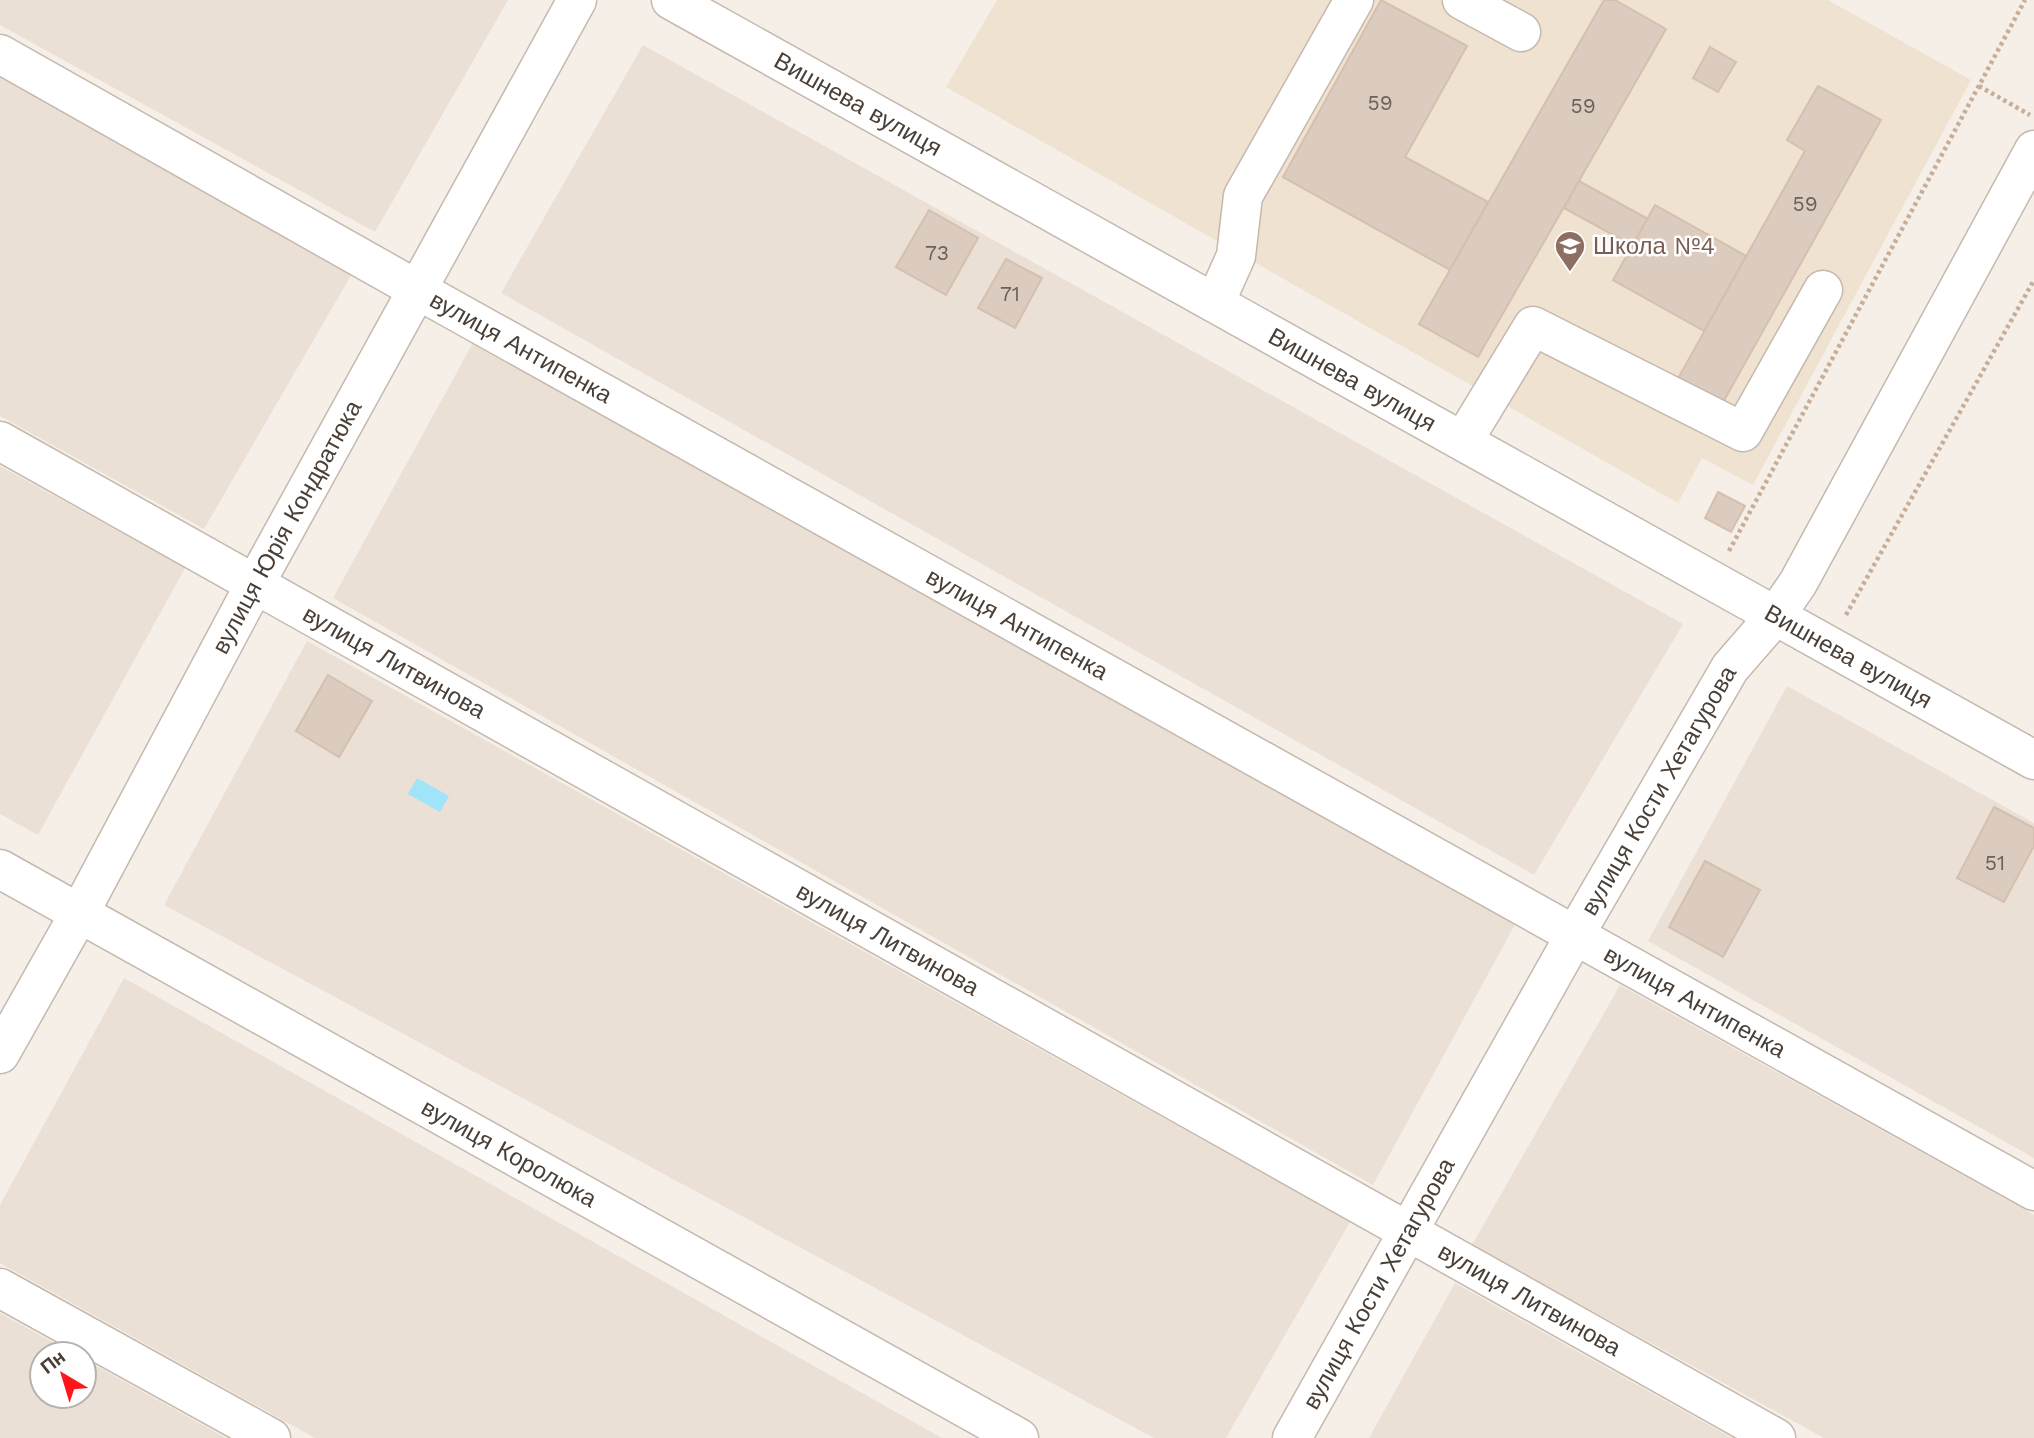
<svg xmlns="http://www.w3.org/2000/svg" width="2034" height="1438" viewBox="0 0 2034 1438" font-family="'Work Sans',sans-serif">
  <style>
    .residential { fill: #eae0d6 }
    .education { fill: #f0e2d1 }
    .water { fill: #9fe4f8 }
    .building { fill: #dcccbf; stroke: #d5bfaf; stroke-width: 2 }
    .lines { fill: none; stroke-linecap: round; stroke-linejoin: round }
    .minor-casing { stroke: #c6b8ad; stroke-width: 41 }
    .path { stroke: #c6ae99; stroke-width: 4.5; stroke-dasharray: 3.5 3.5; stroke-linecap: butt }
    .minor { stroke: #fff; stroke-width: 38 }
    .labels { text-anchor: middle; dominant-baseline: central; stroke-width: 5; stroke-linejoin: round; paint-order: stroke }
    .number-label { font-size: 21px; fill: #6e6258 }
    .street-label { font-size: 24px; fill: #4a3f36; stroke: #fff }
    .education-label { font-size: 24px; fill: #785e54; stroke: #fff; text-anchor: start }
  </style>
  <rect width="100%" height="100%" fill="#f6efe8"/>
  <g class="residential">
    <path d="M0 0H508L375 232 0 25Z"/>
    <path d="M643 45 1683 624 1534 875 501 293Z"/>
    <path d="M0 75 353 272 204 529 0 416Z"/>
    <path d="M475 339 1517 921 1373 1185 333 598Z"/>
    <path d="M0 466 185 568 38 835 0 814Z"/>
    <path d="M307 641 1350 1222 1226 1438H1154L164 905Z"/>
    <path d="M1787 686 2034 823V1158L1648 941Z"/>
    <path d="M124 978 942 1438H315L0 1263V1205Z"/>
    <path d="M1620 985 2034 1215V1438H1824L1472 1245Z"/>
    <path d="M1455 1283 1732 1438H1369Z"/>
    <path d="M0 1313 74 1354H42V1396H84V1359L226 1438H0Z"/>
  </g>
  <path class="education" d="M997 0H1828L1971 80 1753 485 1702 458 1678 503 946 87Z"/>
  <path class="water" d="M417 778 449 796 440 812 408 794Z"/>
  <g class="building">
    <path d="M1381 0 1467 46 1405 157 1488 202 1450 270 1283 177Z"/>
    <path d="M1604 0H1615L1666 29 1478 357 1419 324Z"/>
    <path d="M1710 47 1736 62 1718 92 1693 78Z"/>
    <path d="M1818 86 1881 120 1721 406 1676 382 1805 151 1787 140Z"/>
    <path d="M1579 181 1648 219 1633 246 1564 208Z"/>
    <path d="M1655 205 1746 256 1704 331 1613 280Z"/>
    <path d="M929 210 978 238 946 295 896 267Z"/>
    <path d="M1006 259 1042 278 1015 328 978 308Z"/>
    <path d="M1718 492 1745 506 1731 532 1705 518Z"/>
    <path d="M328 675 372 701 339 757 296 731Z"/>
    <path d="M1994 807 2034 828V846L2004 902 1957 878Z"/>
    <path d="M1705 861 1760 890 1723 957 1669 927Z"/>
  </g>
  <g class="lines">
    <g class="minor-casing">
      <g id="minor">
        <path id="s1" d="M671 0 2034 760"/>
        <path d="M1462 0 1521 32"/>
        <path id="s2" d="M0 54 416 289 2034 1191"/>
        <path d="M1215 303 1236 256 1243 196 1354 0"/>
        <path id="s3" d="M0 441 1776 1438"/>
        <path d="M1463 441 1533 326 1743 432 1823 290"/>
        <path id="s4" d="M0 869 1019 1438"/>
        <path id="s5" d="M0 1054 79 914 256 582 577 0"/>
        <path d="M0 1288 271 1438"/>
        <path id="s6" d="M1292 1438 1576 933 1730 668 1776 615 1798 583 2034 150"/>
      </g>
    </g>
    <g class="path">
      <path d="M1979 86 2030 115"/>
      <path d="M1729 551 2025 0"/>
      <path d="M1846 615 2034 280"/>
    </g>
    <use href="#minor" class="minor"/>
  </g>
  <defs>
    <g id="school-pin" transform="scale(1.575)"><path d="M0 17L-7.5 6A9.5 9.5 0 1 1 7.5 6Z" fill="#8d6e63" stroke="#fff"/><path d="M0-5L7-2L0 1L-7-2ZM-4 1L0 2.5L4 1V4Q0 6-4 4Z" fill="#fff"/></g>
  </defs>
  <g fill-rule="evenodd">
    <use href="#school-pin" x="1570" y="246"/>
  </g>
  <g class="labels">
    <g class="number-label">
      <text x="1380" y="102">59</text>
      <text x="1583" y="105">59</text>
      <text x="1805" y="203">59</text>
      <text x="937" y="252">73</text>
      <text x="1010" y="293">71</text>
      <text x="1995" y="862">51</text>
    </g>
    <g class="street-label">
      <text stroke="none"><textPath href="#s1" startOffset="214">Вишнева вулиця</textPath></text>
      <text stroke="none"><textPath href="#s2" startOffset="598">вулиця Антипенка</textPath></text>
      <text stroke="none"><textPath href="#s1" startOffset="780">Вишнева вулиця</textPath></text>
      <text stroke="none"><textPath href="#s5" startOffset="600">вулиця Юрія Кондратюка</textPath></text>
      <text stroke="none"><textPath href="#s2" startOffset="1166">вулиця Антипенка</textPath></text>
      <text stroke="none"><textPath href="#s1" startOffset="1348">Вишнева вулиця</textPath></text>
      <text stroke="none"><textPath href="#s3" startOffset="452">вулиця Литвинова</textPath></text>
      <text stroke="none"><textPath href="#s6" startOffset="744">вулиця Кости Хетагурова</textPath></text>
      <text stroke="none"><textPath href="#s3" startOffset="1018">вулиця Литвинова</textPath></text>
      <text stroke="none"><textPath href="#s2" startOffset="1942">вулиця Антипенка</textPath></text>
      <text stroke="none"><textPath href="#s4" startOffset="583">вулиця Королюка</textPath></text>
      <text stroke="none"><textPath href="#s6" startOffset="177">вулиця Кости Хетагурова</textPath></text>
      <text stroke="none"><textPath href="#s3" startOffset="1754">вулиця Литвинова</textPath></text>
    </g>
    <g class="education-label">
      <text x="1593" y="246">Школа №4</text>
    </g>
  </g>
  <g transform="translate(63 1375) rotate(322)"><circle r="33" fill="#ffffff" stroke="#b7b2af" stroke-width="2"/>
  <path d="M0-5L12 26L0 18L-12 26Z" fill="#ff161c"/>
  <text y="-10" font-size="19" font-weight="bold" text-anchor="middle" fill="#4a3f36">Пн</text>
  </g>
</svg>
